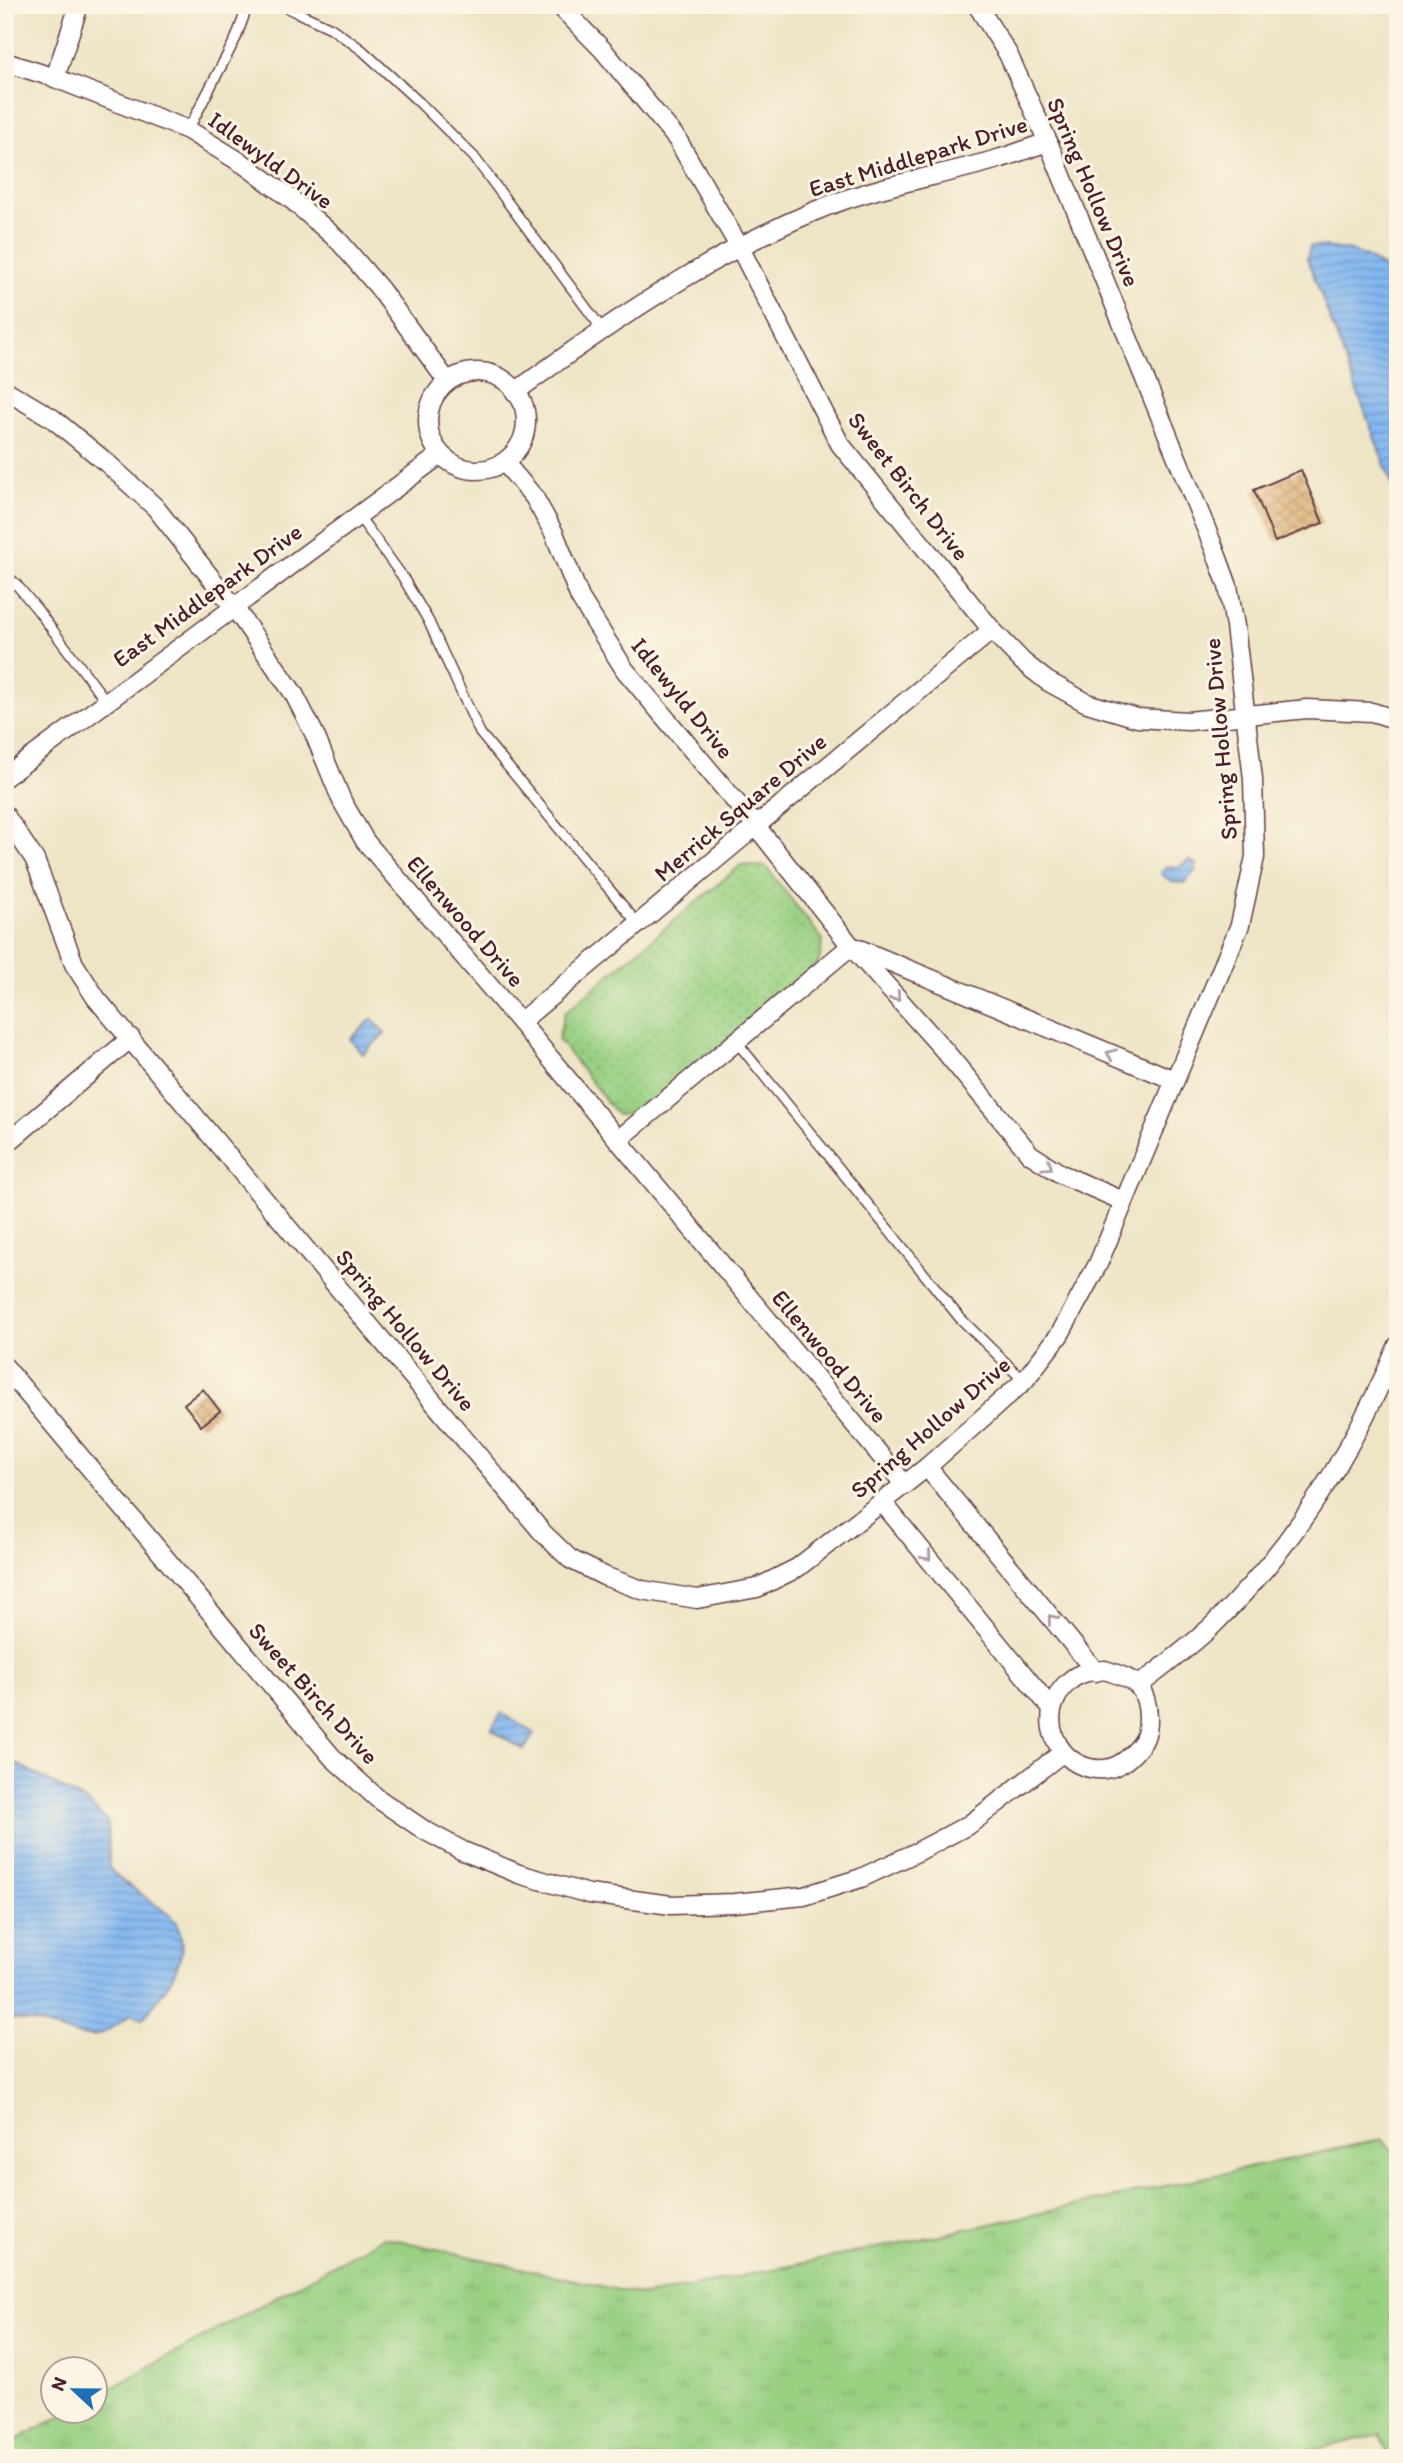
<svg xmlns="http://www.w3.org/2000/svg" width="1403" height="2463" viewBox="0 0 1403 2463" font-family="Itim,sans-serif">
  <style>
    .grass { fill: url(#grass-tufts); stroke: #727856; stroke-width: 2 }
    .park { fill: url(#park-dots); stroke: #727856; stroke-width: 2 }
    .water { fill: url(#water-rules); stroke: #666b8e; stroke-width: 2 }
    .building { fill: url(#building-cross-hatch) }
    .lines { fill: none; stroke-linecap: round; stroke-linejoin: round }
    .service-casing { stroke: #633d42; stroke-width: 12 }
    .minor-casing { stroke: #633d42; stroke-width: 21 }
    .service { stroke: #fff; stroke-width: 9 }
    .minor { stroke: #fff; stroke-width: 18 }
    .oneway { stroke: #ae9aa0 }
    .labels { text-anchor: middle; dominant-baseline: central; stroke-width: 6; stroke-linejoin: round; paint-order: stroke }
    .street-label { font-size: 24px; fill: #4a1f2b; stroke: #fcf5e5 }
  </style>
  <defs>
    <pattern id="grass-tufts" width="24" height="20" patternUnits="userSpaceOnUse" patternTransform="scale(1.75)"><rect width="24" height="20" fill="#99d082"/><path d="M3 7l-1-3M5 7V3M7 7l1-3M15 17l-1-3M17 17v-4M19 17l1-3" fill="none" stroke="#85b270"/></pattern>
    <pattern id="park-dots" width="8" height="8" patternUnits="userSpaceOnUse" patternTransform="scale(1.75)"><rect width="8" height="8" fill="#99d082"/><path d="M2 2h.1M6 6h.1" fill="none" stroke="#85b270" stroke-width="1.8" stroke-linecap="round"/></pattern>
    <pattern id="water-rules" width="6" height="5" patternUnits="userSpaceOnUse" patternTransform="scale(1.75)"><rect width="6" height="5" fill="#82b7f1"/><path d="M0 2.5h6" fill="none" stroke="#6c94c3"/></pattern>
    <pattern id="building-cross-hatch" width="8" height="8" patternUnits="userSpaceOnUse" patternTransform="scale(1.75)"><rect width="8" height="8" fill="#dfb075"/><path d="M0 0l8 8M0 8l8-8" fill="none" stroke="#b78f60"/></pattern>
  </defs>
  <rect width="100%" height="100%" fill="#fcf5e5"/>
  <filter id="ink" filterUnits="userSpaceOnUse"><feTurbulence type="fractalNoise" baseFrequency=".0143" numOctaves="2"/><feDisplacementMap in="SourceGraphic" scale="14" xChannelSelector="R" yChannelSelector="G"/><feConvolveMatrix kernelMatrix="1 2 1 2 8 2 1 2 1" color-interpolation-filters="sRGB"/></filter>
  <filter id="wash" filterUnits="userSpaceOnUse"><feTurbulence type="fractalNoise" baseFrequency=".00686" numOctaves="4" result="noise"/><feDisplacementMap in="SourceGraphic" scale="28" xChannelSelector="R" yChannelSelector="G"/><feGaussianBlur stdDeviation="1.57" result="paint"/><feColorMatrix in="noise" values="0 0 0 0 0 0 0 0 0 0 0 0 0 0 0 0 0 1.4 0 .05"/><feComposite in="paint" operator="in"/></filter>
  <g filter="url(#wash)">
    <rect width="100%" height="100%" fill="#eee5c6"/>
    <path class="grass" d="M1382 2139 1398 2158V2458H1389L1380 2434 1281 2458H5V2446L70 2411 94 2410 95 2397 384 2237 645 2296 939 2235Z"/>
    <path class="park" d="M741 865 766 867 823 940 819 962 642 1113 617 1115 558 1039 565 1012Z"/>
    <g class="water">
      <path d="M1310 246C1353 249 1362 251 1398 278V500L1307 258Z"/>
      <path d="M1189 860 1196 864V870L1184 883 1171 882 1161 873 1166 866 1179 867Z"/>
      <path d="M372 1019 385 1033 363 1054 350 1039Z"/>
      <path d="M501 1713 534 1733 524 1750 491 1729Z"/>
      <path d="M17 1764 87 1802 108 1822 109 1868C123 1884 140 1892 156 1905 162 1909 172 1916 176 1923 195 1956 162 1995 142 2019L131 2014C94 2045 88 2038 44 2025 32 2021 18 2020 5 2018V1768L8 1770Z"/>
    </g>
    <g id="blocks">
      <g class="building">
        <path d="M1301 470 1323 523 1275 542 1254 490Z"/>
        <path d="M203 1389 220 1411 201 1426 184 1404Z"/>
      </g>
    </g>
  </g>
  <g filter="url(#ink)">
    <use href="#blocks" fill-opacity="0" stroke="#633d42" stroke-width="2"/>
    <g class="lines">
      <g class="service-casing">
        <g id="service">
          <path d="M281 5 331 28 362 50 420 103 474 157 602 329"/>
          <path d="M188 130 236 38 248 5"/>
          <path d="M358 515 402 576 428 620 480 733 638 924"/>
          <path d="M5 575 16 584 36 608 106 701"/>
          <path d="M736 1041 959 1317 1024 1381"/>
        </g>
      </g>
      <g class="minor-casing">
        <g id="minor">
          <path d="M559 5 603 50 677 139 740 248 840 444 992 630 1023 662 1047 681 1087 703 1137 718 1188 721 1307 709 1372 712 1398 720"/>
          <path d="M5 62 55 78 188 130 245 165 291 199 339 241 380 289 447 381"/>
          <path d="M55 78 79 5"/>
          <circle cx="477" cy="421" r="49"/>
          <path d="M5 390 52 418 107 463 155 507 234 607 294 694 314 733 342 801 365 841 520 1022 905 1485"/>
          <path d="M515 392C610 323 706 257 815 211 873 186 937 177 998 159 1015 154 1032 147 1048 142"/>
          <path d="M505 463 534 497 554 533 580 598 625 670 756 826 851 946 944 1050 1030 1154 1061 1174 1123 1201"/>
          <path d="M5 777 440 455"/>
          <path d="M5 815 35 860 74 964 96 998 542 1532 570 1559 604 1576 642 1590 697 1599 757 1588 797 1568 927 1467 1024 1381 1060 1334 1098 1264 1240 925 1255 857 1253 779 1235 626 1228 586 1214 548 1048 142 1008 54 977 5"/>
          <path d="M857 948 1174 1080"/>
          <path d="M520 1022 992 630"/>
          <path d="M618 1140 851 946"/>
          <path d="M5 1145 131 1038"/>
          <path d="M5 1367 332 1757 377 1798 424 1830 463 1851 519 1874 589 1894 671 1905 734 1903 804 1896 861 1878 919 1851 970 1824 1062 1753"/>
          <path d="M927 1467 1096 1672"/>
          <path d="M883 1503 1051 1708"/>
          <path d="M1105 1670C1116 1674 1132 1678 1139 1687 1150 1701 1152 1733 1139 1747 1130 1758 1119 1768 1104 1769 1065 1772 1039 1730 1057 1697 1062 1686 1073 1676 1084 1673 1091 1671 1099 1671 1105 1670Z"/>
          <path d="M1138 1686C1164 1666 1190 1647 1213 1625 1294 1546 1354 1449 1398 1345"/>
        </g>
      </g>
      <use href="#service" class="service"/>
      <use href="#minor" class="minor"/>
    </g>
    <defs><path id="oneway-chevron" d="M-2-3.5L2.5 0L-2 3.5" fill="none" stroke-width="1.6" stroke-linecap="round" stroke-linejoin="round" transform="scale(1.75)"/></defs>
    <g class="oneway">
      <use href="#oneway-chevron" transform="translate(896 997) rotate(48)"/>
      <use href="#oneway-chevron" transform="translate(1111 1054) rotate(-157)"/>
      <use href="#oneway-chevron" transform="translate(1048 1166) rotate(34)"/>
      <use href="#oneway-chevron" transform="translate(927 1556) rotate(50)"/>
      <use href="#oneway-chevron" transform="translate(1052 1619) rotate(-129)"/>
    </g>
  </g>
  <g class="labels">
    <g class="street-label">
      <text transform="translate(918 156) rotate(-17)">East Middlepark Drive</text>
      <text transform="translate(271 160) rotate(36)">Idlewyld Drive</text>
      <text transform="translate(1094 192) rotate(67)">Spring Hollow Drive</text>
      <text transform="translate(909 486) rotate(52)">Sweet Birch Drive</text>
      <text transform="translate(207 595) rotate(-36)">East Middlepark Drive</text>
      <text transform="translate(683 698) rotate(51)">Idlewyld Drive</text>
      <text transform="translate(1220 739) rotate(-95)">Spring Hollow Drive</text>
      <text transform="translate(740 807) rotate(-40)">Merrick Square Drive</text>
      <text transform="translate(466 921) rotate(49)">Ellenwood Drive</text>
      <text transform="translate(406 1330) rotate(50)">Spring Hollow Drive</text>
      <text transform="translate(830 1356) rotate(50)">Ellenwood Drive</text>
      <text transform="translate(930 1427) rotate(-41)">Spring Hollow Drive</text>
      <text transform="translate(314 1693) rotate(48)">Sweet Birch Drive</text>
    </g>
  </g>
  <rect width="1403" height="2463" fill="none" stroke="#fcf5e5" stroke-width="28"/>
  <g transform="translate(74 2390) rotate(292)"><circle r="33" fill="#fcf5e5" stroke="#b59f9b" stroke-width="2"/>
  <path d="M0-5L12 26L0 18L-12 26Z" fill="#1f6fb2"/>
  <text y="-10" font-size="19" font-weight="bold" text-anchor="middle" fill="#4a1f2b">N</text>
  </g>
</svg>
